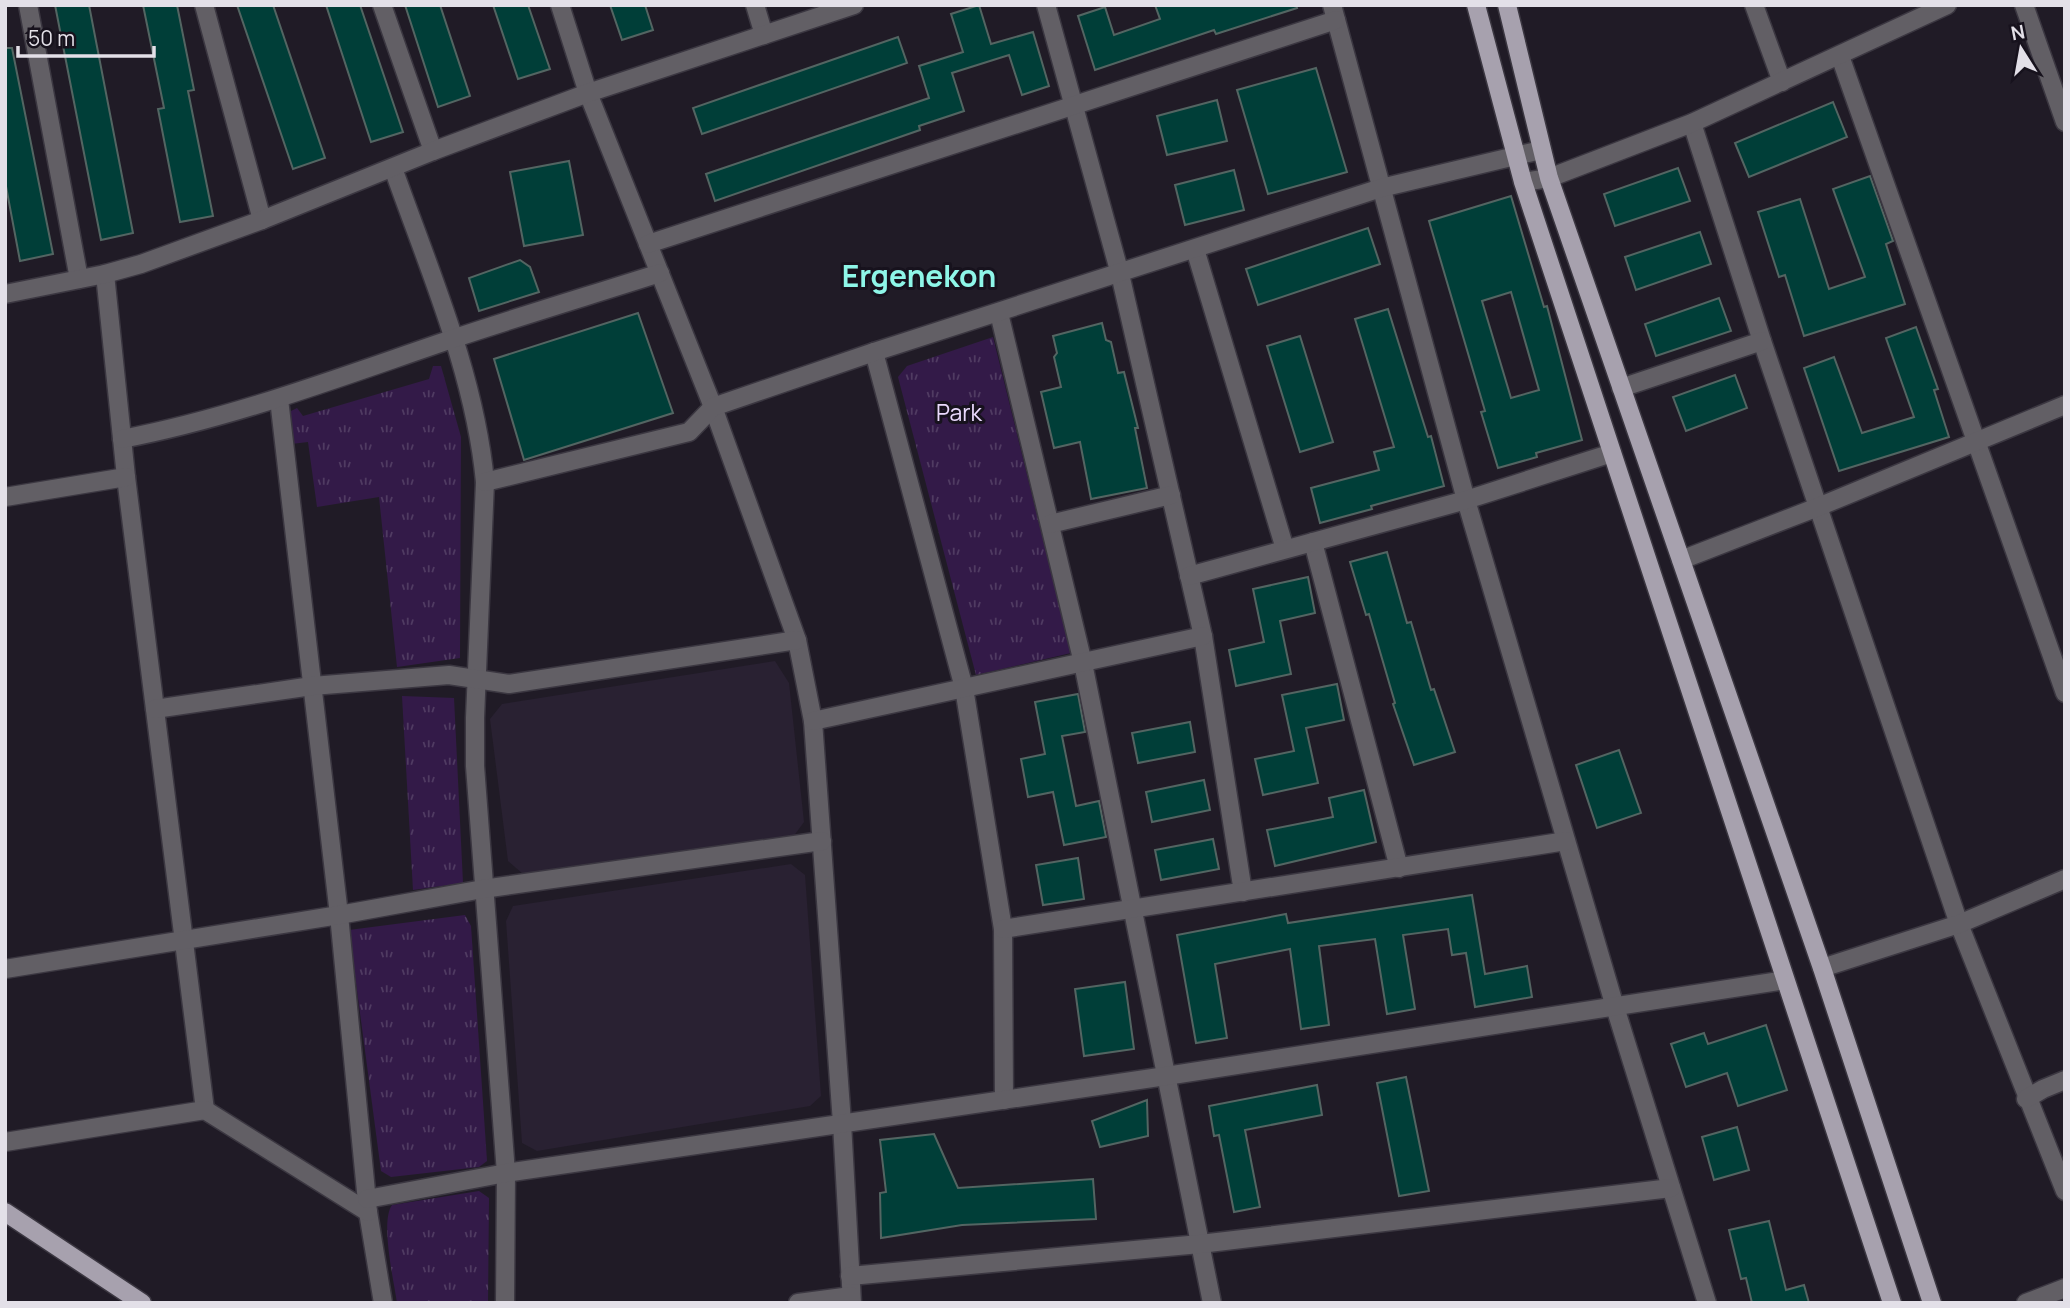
<svg xmlns="http://www.w3.org/2000/svg" width="2070" height="1308" viewBox="0 0 2070 1308" font-family="Manrope,sans-serif">
  <style>
    .built { fill: #292132 }
    .grass { fill: url(#grass-tufts) }
    .building { fill: #003e38; stroke: #536562; stroke-width: 2; fill-rule: evenodd }
    .lines { fill: none; stroke-linecap: round; stroke-linejoin: round }
    .minor-casing { stroke: #3b3741; stroke-width: 21 }
    .major-casing { stroke: #3b3741; stroke-width: 21 }
    .minor { stroke: #625f65; stroke-width: 18 }
    .major { stroke: #a7a1ae; stroke-width: 18 }
    .labels { text-anchor: middle; dominant-baseline: central; stroke-width: 6; stroke-linejoin: round; paint-order: stroke }
    .park-label { font-size: 23px; fill: #ead9fd; stroke: #17121d }
    .district-label { font-size: 30px; font-weight: bold; fill: #8ef6e8; stroke: #17121d }
  </style>
  <defs>
    <pattern id="grass-tufts" width="24" height="20" patternUnits="userSpaceOnUse" patternTransform="scale(1.75)"><rect width="24" height="20" fill="#331a48"/><path d="M3 7l-1-3M5 7V3M7 7l1-3M15 17l-1-3M17 17v-4M19 17l1-3" fill="none" stroke="#503b62"/></pattern>
  </defs>
  <rect width="100%" height="100%" fill="#201b26"/>
  <g class="built">
    <path d="M775 661 789 683 804 822 793 837 523 874 508 861 490 719 502 704Z"/>
    <path d="M791 864 805 875 821 1096 810 1106 537 1151 522 1143 506 921 513 906Z"/>
  </g>
  <g class="grass">
    <path d="M993 337 1071 653 976 675 898 377 907 366Z"/>
    <path d="M433 366H441L461 437 460 658 397 667 379 497 317 507 308 442 291 444 287 413 297 408 303 416 429 379Z"/>
    <path d="M402 696 454 698 463 883 413 890Z"/>
    <path d="M465 915 471 926 487 1161 479 1167 391 1177 381 1171 349 930Z"/>
    <path d="M479 1191 489 1198 488 1303H397C394 1281 380 1222 392 1205Z"/>
  </g>
  <g class="building">
    <path d="M55 5H89L133 233 101 240Z"/>
    <path d="M143 5H177L194 90 188 91 213 216 180 222 158 109 164 108Z"/>
    <path d="M237 5H273L325 158 293 169Z"/>
    <path d="M326 5H360L403 132 371 142Z"/>
    <path d="M405 5H440L470 96 438 107Z"/>
    <path d="M493 5H528L550 69 518 79Z"/>
    <path d="M610 5H645L653 30 622 40Z"/>
    <path d="M979 5 991 44 1033 32 1049 86 1022 95 1009 55 952 73 964 111 919 126 920 130 715 201 706 174 929 98 919 66 963 52 951 14Z"/>
    <path d="M1155 5H1296L1297 8 1216 34 1214 30 1095 70 1078 16 1105 7 1114 35 1160 19Z"/>
    <path d="M898 37 907 63 702 134 693 108Z"/>
    <path d="M5 48H12L53 254 20 261 5 181Z"/>
    <path d="M1316 68 1347 172 1268 194 1237 90Z"/>
    <path d="M1217 100 1227 141 1167 155 1157 116Z"/>
    <path d="M1833 102 1847 137 1749 177 1735 143Z"/>
    <path d="M569 161 583 235 524 246 510 172Z"/>
    <path d="M1678 168 1690 201 1615 226 1604 194Z"/>
    <path d="M1234 170 1244 210 1185 225 1175 185Z"/>
    <path d="M1870 176 1893 241 1886 244 1905 304 1804 336 1785 275 1779 277 1758 212 1800 199 1829 289 1865 277 1833 189Z"/>
    <path d="M1511 196 1544 307 1547 306 1582 440 1536 453 1537 457 1498 468 1481 412 1485 411 1429 221ZM1511 292 1539 390 1511 398 1482 301Z"/>
    <path d="M1368 228 1380 264 1258 305 1246 269Z"/>
    <path d="M1700 232 1711 264 1636 290 1625 257Z"/>
    <path d="M520 260 530 267 539 292 479 311 469 278Z"/>
    <path d="M1719 298 1731 331 1656 356 1645 324Z"/>
    <path d="M1388 309 1428 437 1431 436 1444 486 1371 506 1372 509 1320 523 1311 488 1379 470 1374 452 1394 447 1355 319Z"/>
    <path d="M638 313 673 413 524 460 494 359Z"/>
    <path d="M1102 323 1106 340 1111 342 1118 373 1124 372 1138 428H1135L1147 488 1091 499 1080 442 1054 448 1041 392 1061 387 1054 357 1057 353 1053 336Z"/>
    <path d="M1916 327 1938 389 1934 390 1949 437 1839 471 1804 368 1834 357 1862 433 1914 417 1886 338Z"/>
    <path d="M1300 336 1333 442 1300 452 1267 346Z"/>
    <path d="M1735 375 1747 408 1686 431 1673 397Z"/>
    <path d="M1387 552 1407 623 1411 622 1431 690 1434 689 1455 752 1414 765 1393 704 1395 703 1369 614 1366 615 1350 562Z"/>
    <path d="M1308 577 1315 613 1280 621 1291 674 1236 686 1229 650 1264 642 1253 589Z"/>
    <path d="M1337 684 1344 720 1306 728 1318 783 1263 795 1255 759 1294 751 1282 695Z"/>
    <path d="M1078 694 1085 732 1062 736 1076 806 1099 801 1106 837 1064 845 1053 792 1028 797 1021 759 1045 754 1035 702Z"/>
    <path d="M1190 722 1195 752 1138 763 1132 733Z"/>
    <path d="M1619 750 1641 813 1597 828 1576 765Z"/>
    <path d="M1204 780 1210 810 1152 822 1146 792Z"/>
    <path d="M1364 790 1376 842 1275 866 1267 830 1333 817 1329 798Z"/>
    <path d="M1213 839 1219 869 1161 880 1155 850Z"/>
    <path d="M1078 858 1084 899 1043 905 1036 865Z"/>
    <path d="M1472 895 1485 974 1527 966 1532 997 1475 1007 1466 953 1452 955 1448 929 1403 935 1415 1009 1387 1014 1375 939 1319 946 1329 1025 1301 1029 1290 949 1215 964 1227 1038 1196 1043 1177 935 1286 914 1288 923Z"/>
    <path d="M1125 982 1134 1049 1084 1056 1075 989Z"/>
    <path d="M1766 1025 1787 1090 1738 1106 1727 1073 1686 1087 1671 1044 1704 1033 1708 1044Z"/>
    <path d="M1406 1077 1429 1191 1399 1196 1377 1083Z"/>
    <path d="M1317 1085 1322 1115 1245 1130 1260 1207 1234 1212 1219 1135 1214 1136 1209 1106Z"/>
    <path d="M1147 1100 1148 1136 1100 1147 1092 1121Z"/>
    <path d="M1737 1127 1749 1170 1714 1180 1702 1137Z"/>
    <path d="M934 1134 958 1188 1093 1179 1096 1219 962 1225 881 1238 880 1193 886 1192 880 1140Z"/>
    <path d="M1769 1221 1786 1290 1804 1285 1809 1303H1752L1746 1278 1741 1279 1729 1230Z"/>
  </g>
  <g class="lines">
    <g class="minor-casing">
      <g id="minor">
        <path d="M28 5 79 279"/>
        <path d="M204 5 262 220"/>
        <path d="M382 5 433 151"/>
        <path d="M560 5 588 93 713 407 797 640 813 721 842 1123 852 1303"/>
        <path d="M755 5 764 35"/>
        <path d="M1046 5 1120 274 1203 636 1243 892"/>
        <path d="M1332 5 1466 500 1615 1007 1707 1303"/>
        <path d="M1754 5 1782 82"/>
        <path d="M2024 5 2065 122"/>
        <path d="M1840 56 2065 693"/>
        <path d="M1692 123 1762 341 1959 924 2065 1191"/>
        <path d="M393 168C429 270 475 374 485 482L475 718V766L506 1173 505 1303"/>
        <path d="M1523 182 1549 178 1692 123 1947 5"/>
        <path d="M648 244 1336 20"/>
        <path d="M1195 249 1285 549"/>
        <path d="M105 274 126 477 205 1110"/>
        <path d="M5 294 105 274 141 264 262 220 433 151 588 93 854 5"/>
        <path d="M999 313 1083 663 1212 1303"/>
        <path d="M874 352 964 688 1003 929 1004 1100"/>
        <path d="M1621 388 1762 341"/>
        <path d="M279 399 339 915 368 1212 383 1303"/>
        <path d="M122 439C236 417 343 376 452 339 521 316 591 295 660 273"/>
        <path d="M485 482 689 432 713 407 874 352 1381 188 1541 150"/>
        <path d="M5 497 126 477"/>
        <path d="M1050 524 1171 495"/>
        <path d="M1313 542 1399 868"/>
        <path d="M1681 560 1818 507 2065 405"/>
        <path d="M1189 576 1466 500 1612 453"/>
        <path d="M155 709 312 686 449 675 509 684 797 640"/>
        <path d="M813 721 1203 636"/>
        <path d="M1003 929 1566 841"/>
        <path d="M1822 968 1959 924 2065 879"/>
        <path d="M5 969 339 915 483 889 822 841"/>
        <path d="M2026 1099 2043 1089 2065 1080"/>
        <path d="M5 1142 205 1110 368 1212"/>
        <path d="M367 1199 506 1173 1166 1076 1785 980"/>
        <path d="M850 1276 1200 1244 1671 1188"/>
        <path d="M798 1303 851 1296"/>
        <path d="M2026 1303 2065 1288"/>
      </g>
    </g>
    <g class="major-casing">
      <g id="major">
        <path d="M1476 5 1523 182 1892 1303"/>
        <path d="M1507 5 1549 178 1822 968 1932 1303"/>
        <path d="M5 1212 142 1303"/>
      </g>
    </g>
    <use href="#minor" class="minor"/>
    <use href="#major" class="major"/>
  </g>
  <g class="labels">
    <g class="park-label">
      <text x="959" y="412">Park</text>
    </g>
    <g class="district-label">
      <text x="919" y="275">Ergenekon</text>
    </g>
  </g>
  <rect width="2070" height="1308" fill="none" stroke="#e3e0e8" stroke-width="14"/>
  <g transform="translate(2021 49) rotate(349)" stroke="#17121d" stroke-width="5" paint-order="stroke">
  <path d="M0-5L12 26L0 18L-12 26Z" fill="#e3e0e8"/>
  <text y="-10" font-size="19" font-weight="bold" text-anchor="middle" fill="#e3e0e8">N</text>
  </g>
  <path d="M18 46v10h136v-10" fill="none" stroke="#e3e0e8" stroke-width="3.5"/>
  <text x="28" y="46" font-size="21" fill="#e3e0e8" stroke="#17121d" stroke-width="5" paint-order="stroke">50 m</text>
</svg>
